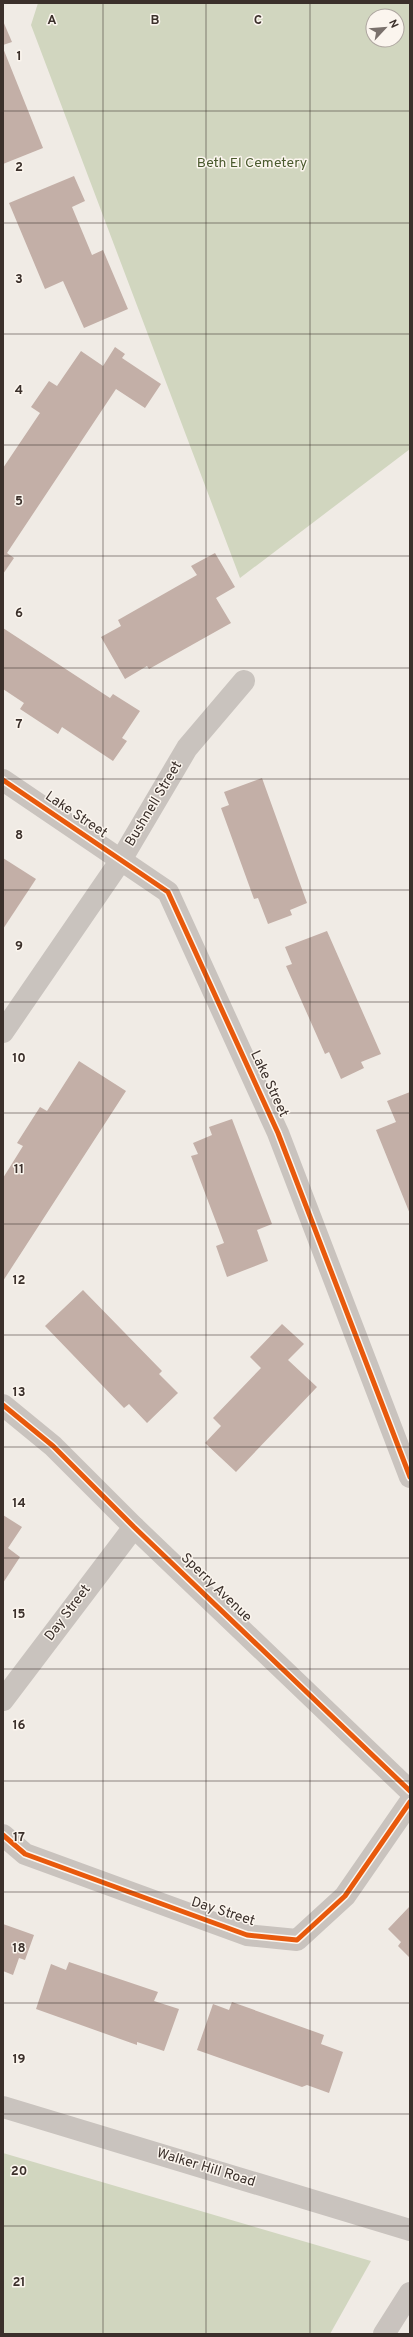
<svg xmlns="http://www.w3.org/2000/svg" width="413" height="2337" viewBox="0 0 413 2337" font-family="Overpass,sans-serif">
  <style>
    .green { fill: #d1d6bf; fill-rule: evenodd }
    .building { fill: #c3afa7 }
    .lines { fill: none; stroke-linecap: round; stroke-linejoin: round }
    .minor { stroke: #c9c3be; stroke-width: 22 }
    .cycleway-casing { stroke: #fbf5ee; stroke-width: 8 }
    .cycleway { stroke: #e8590c; stroke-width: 5 }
    .grid { fill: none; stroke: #3b302b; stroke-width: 1; stroke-opacity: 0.55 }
    .labels { text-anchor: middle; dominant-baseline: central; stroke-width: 3; stroke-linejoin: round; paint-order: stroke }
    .park-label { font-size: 14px; fill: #4a5a2e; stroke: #fbf5ee }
    .street-label { font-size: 14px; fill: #3b302b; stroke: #fbf5ee }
    .grid-label { font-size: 13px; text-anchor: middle; font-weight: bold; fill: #3b302b; stroke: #fbf5ee; stroke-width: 3; stroke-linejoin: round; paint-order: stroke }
  </style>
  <rect width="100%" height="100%" fill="#f0ebe5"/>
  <g class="green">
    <path d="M38 3H410V449L240 578 31 25ZM373 16H397V40H373Z"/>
    <path d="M3 2153 371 2261 330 2334H3Z"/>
  </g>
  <g class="building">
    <path d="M3 21 12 42 3 45Z"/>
    <path d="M3 48 43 148 3 164Z"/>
    <path d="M74 176 85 201 72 207 92 255 103 250 128 309 84 328 63 281 45 289 9 203Z"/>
    <path d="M115 347 125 354 122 358 161 384 145 408 116 389 7 553 14 558 3 574V468L40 413 31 407 49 381 57 386 81 351 103 366Z"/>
    <path d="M215 553 235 587 216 598 231 623 149 669 147 666 125 679 101 637 121 626 118 620 197 575 191 566Z"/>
    <path d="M3 628 110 698 113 694 140 711 122 738 127 741 113 761 62 727 58 734 20 709 24 703 3 689Z"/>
    <path d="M262 778 307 903 290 910 292 915 268 924 258 898 254 899 221 808 229 805 224 792Z"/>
    <path d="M3 858 36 879 3 929Z"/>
    <path d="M327 931 381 1054 361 1062 364 1068 341 1079 329 1052 325 1054 286 966 292 964 285 947Z"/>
    <path d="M79 1061 126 1091 3 1281V1178L23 1146 17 1143 40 1107 47 1111Z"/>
    <path d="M410 1092V1214L376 1130 396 1122 387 1101Z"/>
    <path d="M232 1119 272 1224 257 1230 268 1261 227 1277 216 1246 224 1243 191 1156 198 1154 193 1143 212 1135 209 1127Z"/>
    <path d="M83 1290 162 1371 159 1374 178 1393 147 1423 129 1404 124 1408 45 1326Z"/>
    <path d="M282 1324 304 1344 288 1360 317 1387 236 1472 205 1443 221 1426 213 1418 261 1368 250 1357Z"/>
    <path d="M3 1515 22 1527 8 1548 20 1557 3 1583Z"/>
    <path d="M410 1906V1958L398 1946 401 1942 388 1929Z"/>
    <path d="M3 1924 34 1935 25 1960 19 1958 13 1975 3 1971Z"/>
    <path d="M69 1962 158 1992 154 2001 179 2009 164 2051 137 2042V2045L36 2009 51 1964 66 1970Z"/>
    <path d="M232 2002 324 2035 321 2044 343 2052 329 2093 307 2085 302 2087 197 2050 213 2004 229 2010Z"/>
  </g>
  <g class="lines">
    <g class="minor">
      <path d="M3 780 168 892 278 1133 410 1477"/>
      <path d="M3 1032 121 860 187 748 244 681"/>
      <path d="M3 1405 53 1446 134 1527 410 1791"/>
      <path d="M3 1700 134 1527"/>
      <path d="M3 1835 25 1854 247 1935 297 1940 345 1896 410 1802"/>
      <path d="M3 2107 410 2230"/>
      <path d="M384 2334 410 2293"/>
    </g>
    <g class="cycleway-casing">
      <g id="cycleway">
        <path d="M3 780 168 892 278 1133 410 1477"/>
        <path d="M3 1405 53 1446 134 1527 410 1791"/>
        <path d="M3 1835 25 1854 247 1935 297 1940 345 1896 410 1802"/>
      </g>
    </g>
    <use href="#cycleway" class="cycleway"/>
  </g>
  <path class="grid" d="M103 3V2334M206 3V2334M310 3V2334M3 111H410M3 223H410M3 334H410M3 445H410M3 556H410M3 668H410M3 779H410M3 890H410M3 1002H410M3 1113H410M3 1224H410M3 1335H410M3 1447H410M3 1558H410M3 1669H410M3 1781H410M3 1892H410M3 2003H410M3 2114H410M3 2226H410"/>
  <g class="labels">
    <g class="park-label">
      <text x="252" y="163">Beth El Cemetery</text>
    </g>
    <g class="street-label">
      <text transform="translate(154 804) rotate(-59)">Bushnell Street</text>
      <text transform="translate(76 815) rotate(34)">Lake Street</text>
      <text transform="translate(269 1084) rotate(65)">Lake Street</text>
      <text transform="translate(216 1588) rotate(44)">Sperry Avenue</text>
      <text transform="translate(68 1613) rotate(-53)">Day Street</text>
      <text transform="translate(223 1912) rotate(18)">Day Street</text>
      <text transform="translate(206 2168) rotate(17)">Walker Hill Road</text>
    </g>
  </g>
  <g class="grid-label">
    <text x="52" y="24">A</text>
    <text x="155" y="24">B</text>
    <text x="258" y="24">C</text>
    <text x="19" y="60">1</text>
    <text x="19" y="171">2</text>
    <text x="19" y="283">3</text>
    <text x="19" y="394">4</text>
    <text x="19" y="505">5</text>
    <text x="19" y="617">6</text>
    <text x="19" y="728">7</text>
    <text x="19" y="839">8</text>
    <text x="19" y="950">9</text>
    <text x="19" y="1062">10</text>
    <text x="19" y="1173">11</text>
    <text x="19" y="1284">12</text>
    <text x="19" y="1396">13</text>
    <text x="19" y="1507">14</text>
    <text x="19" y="1618">15</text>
    <text x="19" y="1729">16</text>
    <text x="19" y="1841">17</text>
    <text x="19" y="1952">18</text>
    <text x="19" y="2063">19</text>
    <text x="19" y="2175">20</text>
    <text x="19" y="2286">21</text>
  </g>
  <rect width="413" height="2337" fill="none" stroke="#3b302b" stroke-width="8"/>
  <g transform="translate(385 28) rotate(64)"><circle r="19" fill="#fbf5ee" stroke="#aea6a0"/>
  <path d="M0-3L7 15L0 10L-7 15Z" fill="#7a716c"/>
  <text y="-6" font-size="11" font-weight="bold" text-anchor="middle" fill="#3b302b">N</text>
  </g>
</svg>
